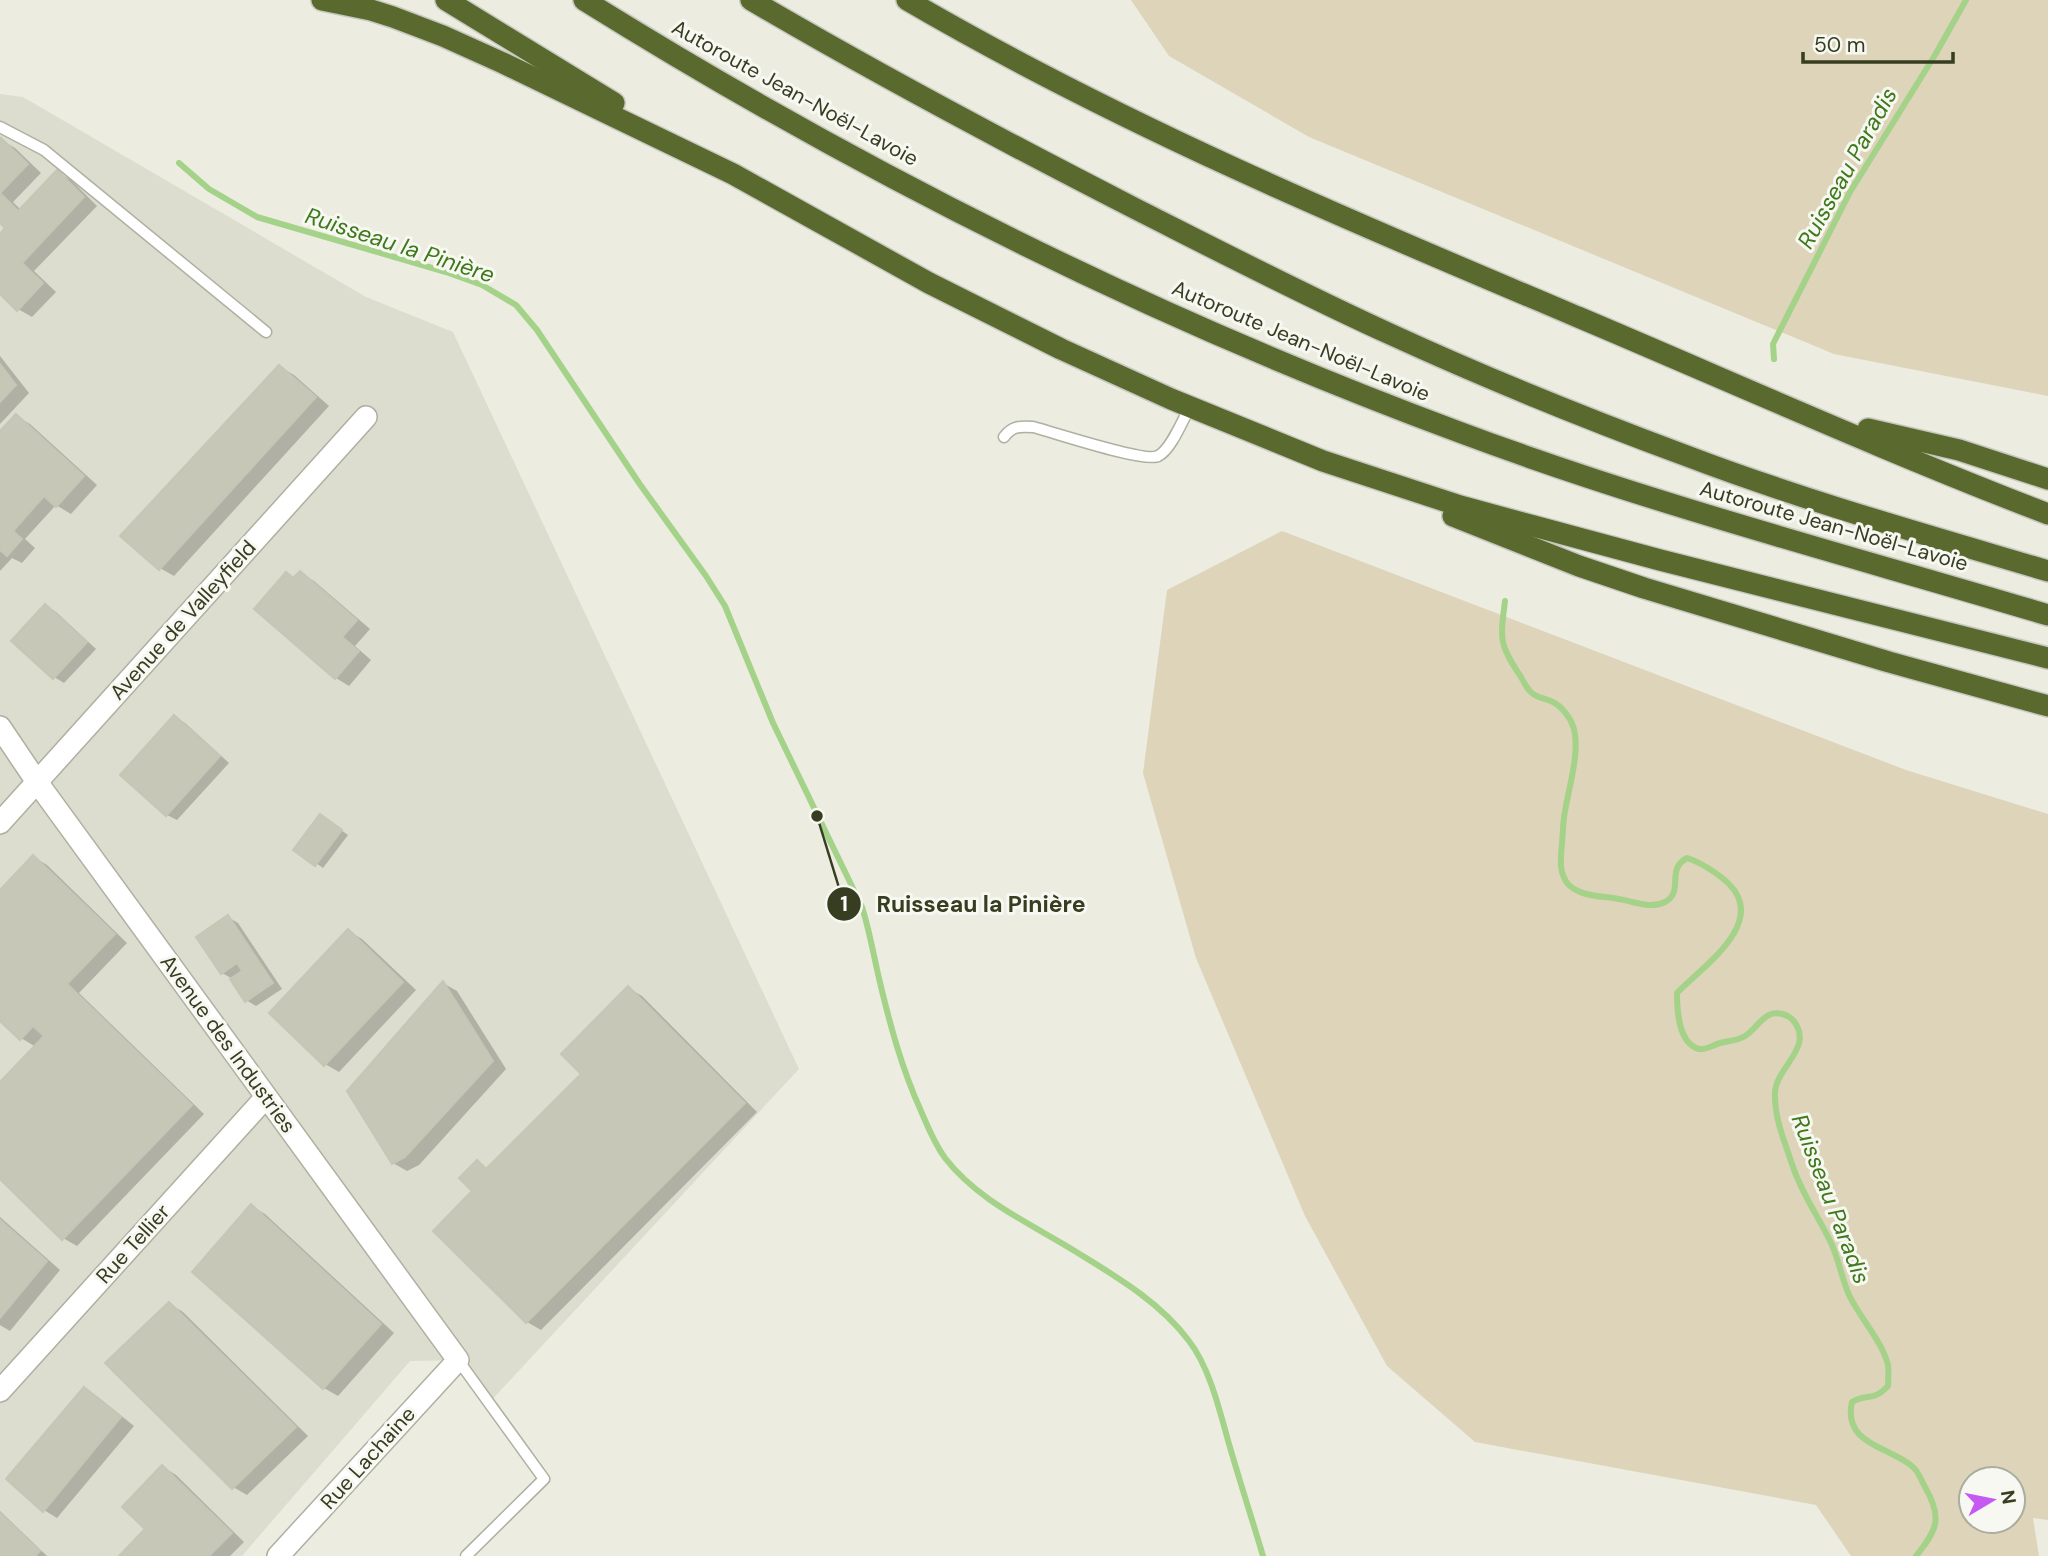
<svg xmlns="http://www.w3.org/2000/svg" width="2048" height="1556" viewBox="0 0 2048 1556" font-family="'DM Sans',sans-serif">
  <style>
    .built { fill: #dcdccf }
    .green { fill: #ddd4ba; fill-rule: evenodd }
    .shadow { fill: #0003 }
    .lines { fill: none; stroke-linecap: round; stroke-linejoin: round }
    .stream { stroke: #a4d289; stroke-width: 6 }
    .building { fill: #c7c7b7; stroke: #c5c6b4; stroke-width: 2 }
    .lane-casing { stroke: #aeb0a0; stroke-width: 13 }
    .street-casing { stroke: #aeb0a0; stroke-width: 24 }
    .highway-casing { stroke: #c7c9c1; stroke-width: 24 }
    .lane { stroke: #fff; stroke-width: 10 }
    .street { stroke: #fff; stroke-width: 21 }
    .highway { stroke: #5a692d; stroke-width: 21 }
    .labels { text-anchor: middle; dominant-baseline: central; stroke-width: 6; stroke-linejoin: round; paint-order: stroke }
    .street-label { font-size: 21px; fill: #373d21; stroke: #f8f8f2 }
    .water-label { font-size: 23px; font-style: italic; fill: #3e791b; stroke: #f8f8f2 }
    .leader { fill: none; stroke: #373d21; stroke-width: 2.5 }
    .callout-dot { fill: #373d21; stroke: #f8f8f2; stroke-width: 2.5 }
    .mark-label { font-size: 21px; text-anchor: middle; font-weight: bold; fill: #fff }
    .callout-label { font-size: 23px; text-anchor: middle; font-weight: bold; fill: #373d21; stroke: #f8f8f2; stroke-width: 6; stroke-linejoin: round; paint-order: stroke }
  </style>
  <rect width="100%" height="100%" fill="#ecece1"/>
  <path class="built" d="M0 94 23 97 366 297 453 332 799 1069 489 1403 458 1360 410 1361 242 1556H0Z"/>
  <g class="green">
    <path d="M1131 0H2048V396L1834 354 1309 137 1169 56Z"/>
    <path d="M1282 531 1906 770 2048 814V1520L2033 1518 2039 1556H1851L1816 1505 1475 1442 1387 1366 1305 1216 1196 958 1143 773 1167 590ZM2013 1479V1521H1971V1479Z"/>
  </g>
  <g class="shadow">
    <path d="M1 140 15 148 41 173 13 202 21 210 57 172 71 180 97 206 34 271 56 292 32 317 18 309 0 292V236L8 228 0 221Z"/>
    <path d="M0 356 29 393 0 424Z"/>
    <path d="M280 367 294 375 329 406 174 576 160 568Z"/>
    <path d="M16 416 30 424 97 485 71 514 56 505 25 539 35 548 22 563 12 558 0 571V434Z"/>
    <path d="M300 573 314 581 370 629 355 646 371 660 349 686 336 678 287 574 295 579Z"/>
    <path d="M46 606 56 612 96 649 64 683 54 677Z"/>
    <path d="M175 717 185 723 229 763 177 820 167 815Z"/>
    <path d="M327 820 348 835 323 868 296 849Z"/>
    <path d="M34 857 47 865 127 943 79 993 204 1114 77 1246 63 1238 0 1177V1084L36 1047 21 1038 0 1018V892Z"/>
    <path d="M228 917 238 923 282 989 256 1006 246 1000 231 978 222 973Z"/>
    <path d="M348 931 362 939 416 990 339 1072 325 1064Z"/>
    <path d="M443 983 457 991 506 1069 419 1165 407 1171 393 1163Z"/>
    <path d="M628 988 642 996 757 1112 541 1330 527 1322 475 1191 477 1163 488 1169 584 1074Z"/>
    <path d="M251 1206 265 1214 394 1333 338 1396 324 1388 194 1272Z"/>
    <path d="M0 1217 60 1270 10 1331 0 1325Z"/>
    <path d="M170 1304 183 1312 308 1436 247 1495 233 1487Z"/>
    <path d="M84 1389 98 1397 134 1426 57 1518 44 1510Z"/>
    <path d="M163 1467 176 1475 244 1542 230 1556H121L148 1529Z"/>
    <path d="M0 1511 47 1556H0Z"/>
  </g>
  <g class="lines">
    <g class="stream">
      <path d="M179 163 209 189 257 217 446 272 482 285 516 305 537 330 639 483 706 576 725 606 773 723 862 907C869 929 873 952 878 974 889 1021 901 1067 921 1111 928 1127 934 1143 945 1158 979 1202 1032 1224 1078 1253 1117 1277 1161 1303 1189 1341 1210 1368 1220 1412 1229 1444 1240 1482 1252 1519 1263 1556"/>
      <path d="M1774 359 1773 344 1850 192 1935 55 1966 0"/>
      <path d="M1505 601C1500 640 1499 644 1521 677 1524 682 1527 690 1533 694 1539 698 1547 699 1553 702 1561 706 1570 717 1573 726 1581 749 1569 787 1565 811 1563 821 1563 832 1562 843 1561 857 1558 872 1568 884 1579 896 1599 896 1613 898 1631 900 1649 910 1665 902 1685 891 1665 870 1687 858 1700 862 1719 874 1729 884 1768 923 1702 967 1677 993 1677 1010 1678 1043 1699 1049 1706 1050 1713 1045 1720 1043 1728 1041 1737 1041 1745 1036 1754 1031 1759 1020 1769 1015 1776 1011 1787 1014 1793 1020 1815 1047 1777 1066 1775 1092 1774 1117 1784 1140 1792 1164 1801 1193 1819 1217 1832 1245 1839 1261 1842 1279 1849 1295 1860 1318 1882 1341 1888 1365 1889 1371 1888 1379 1888 1386 1873 1402 1867 1393 1852 1402 1842 1446 1893 1447 1914 1468 1919 1473 1922 1482 1925 1487 1943 1518 1937 1530 1916 1556"/>
    </g>
  </g>
  <g class="building">
    <path d="M1 138 28 164 0 193V139Z"/>
    <path d="M57 170 84 197 22 263 43 283 17 311 0 294V234L5 228 0 223V193L18 211Z"/>
    <path d="M0 364 16 385 0 402Z"/>
    <path d="M279 365 316 397 159 570 120 536Z"/>
    <path d="M16 414 84 476 56 507 44 496 13 531 22 539 7 556 0 550V431Z"/>
    <path d="M300 571 357 620 342 637 359 651 335 679 254 609 286 572 293 578Z"/>
    <path d="M45 604 87 642 53 679 11 641Z"/>
    <path d="M174 715 220 756 166 816 120 775Z"/>
    <path d="M320 814 342 830 315 866 293 850Z"/>
    <path d="M33 855 115 934 67 984 192 1105 62 1240 0 1179V1082L44 1036 33 1026 20 1040 0 1021V890Z"/>
    <path d="M228 915 273 983 245 1002 230 979 242 971 237 963 221 974 196 937Z"/>
    <path d="M348 929 403 982 324 1066 269 1013Z"/>
    <path d="M443 981 493 1061 405 1157 392 1164 347 1091Z"/>
    <path d="M628 986 745 1103 526 1323 433 1231 472 1191 459 1178 477 1160 486 1169 581 1074 561 1054Z"/>
    <path d="M251 1204 381 1324 323 1389 192 1272Z"/>
    <path d="M0 1220 47 1261 0 1318Z"/>
    <path d="M169 1302 296 1427 232 1489 105 1363Z"/>
    <path d="M84 1387 121 1417 43 1512 6 1479Z"/>
    <path d="M162 1465 232 1533 209 1556H119L145 1529 122 1507Z"/>
    <path d="M0 1513 40 1551 35 1556H0Z"/>
  </g>
  <g class="lines">
    <g class="lane-casing">
      <g id="lane">
        <path d="M0 127 44 150 266 332"/>
        <path d="M1004 437C1012 426 1020 426 1033 427 1053 432 1145 463 1158 456 1171 450 1183 419 1190 407"/>
        <path d="M458 1360 544 1479 466 1556"/>
      </g>
    </g>
    <g class="street-casing">
      <g id="street">
        <path d="M0 727 37 782 458 1360 278 1556"/>
        <path d="M0 823 366 417"/>
        <path d="M0 1391 266 1097"/>
      </g>
    </g>
    <g class="highway-casing">
      <g id="highway">
        <path d="M322 0 371 10 393 17 443 36 503 63 733 174 929 283 1061 349 1171 399 1323 461 1460 506 1530 525 1660 560 2048 658"/>
        <path d="M446 0 614 103"/>
        <path d="M584 0C860 172 1154 319 1459 432 1651 504 1851 556 2048 615"/>
        <path d="M751 0C877 74 1005 142 1134 208 1219 251 1304 295 1390 334 1488 379 1587 419 1687 456 1805 501 1927 535 2048 571"/>
        <path d="M907 0C1121 125 1350 221 1578 317 1734 383 1889 453 2048 514"/>
        <path d="M1868 429 1959 450 2048 479"/>
        <path d="M1453 516 1579 566 1644 588 1889 662 2048 706"/>
      </g>
    </g>
    <use href="#lane" class="lane"/>
    <use href="#street" class="street"/>
    <use href="#highway" class="highway"/>
  </g>
  <g class="labels">
    <g class="street-label">
      <text transform="translate(795 93) rotate(29)">Autoroute Jean-Noël-Lavoie</text>
      <text transform="translate(1301 341) rotate(23)">Autoroute Jean-Noël-Lavoie</text>
      <text transform="translate(1834 526) rotate(16)">Autoroute Jean-Noël-Lavoie</text>
      <text transform="translate(183 620) rotate(-48)">Avenue de Valleyfield</text>
      <text transform="translate(228 1044) rotate(54)">Avenue des Industries</text>
      <text transform="translate(133 1244) rotate(-48)">Rue Tellier</text>
      <text transform="translate(368 1458) rotate(-48)">Rue Lachaine</text>
    </g>
    <g class="water-label">
      <text transform="translate(1847 168) rotate(-61)">Ruisseau Paradis</text>
      <text transform="translate(400 245) rotate(18)">Ruisseau la Pinière</text>
      <text transform="translate(1831 1199) rotate(69)">Ruisseau Paradis</text>
    </g>
  </g>
  <path class="leader" d="M817 816L844 904"/>
  <g class="callout-dot">
    <circle cx="817" cy="816" r="7"/>
    <circle cx="844" cy="904" r="18"/>
  </g>
  <g class="mark-label">
    <text x="844" y="911">1</text>
  </g>
  <g class="callout-label">
    <text x="981" y="912">Ruisseau la Pinière</text>
  </g>
  <g transform="translate(1992 1500) rotate(80)"><circle r="33" fill="#f8f8f2" stroke="#abad9e" stroke-width="2"/>
  <path d="M0-5L12 26L0 18L-12 26Z" fill="#c658f3"/>
  <text y="-10" font-size="19" font-weight="bold" text-anchor="middle" fill="#373d21">N</text>
  </g>
  <path d="M1803 52v10h150v-10" fill="none" stroke="#373d21" stroke-width="3.5"/>
  <text x="1814" y="52" font-size="21" fill="#373d21" stroke="#f8f8f2" stroke-width="5" paint-order="stroke">50 m</text>
</svg>
